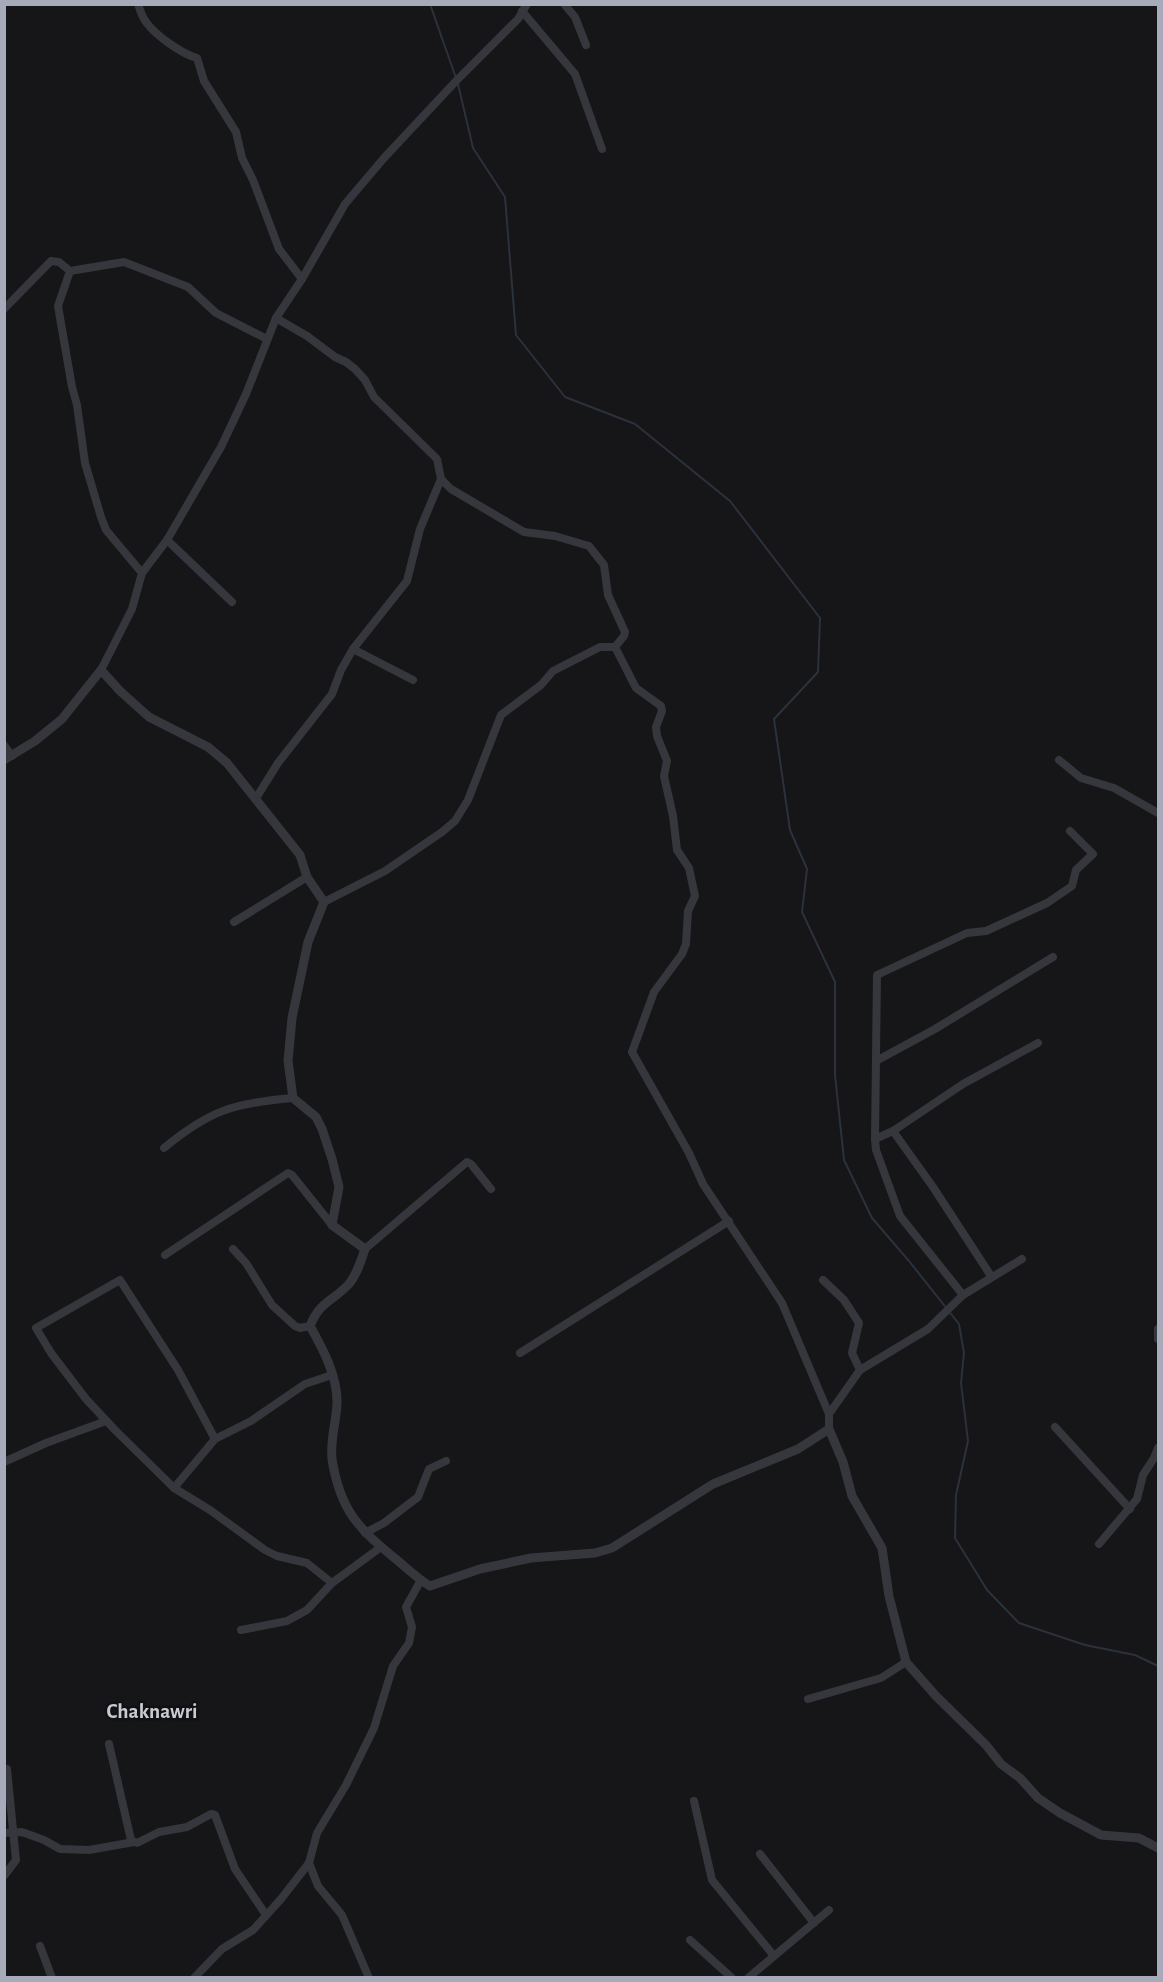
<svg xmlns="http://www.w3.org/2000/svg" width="1163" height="1982" viewBox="0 0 1163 1982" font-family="'Alegreya Sans',sans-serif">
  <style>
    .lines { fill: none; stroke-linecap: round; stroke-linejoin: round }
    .stream { stroke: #2b323c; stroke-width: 2 }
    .minor { stroke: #36373d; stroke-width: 8 }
    .tertiary { stroke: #36373d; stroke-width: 9 }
    .labels { text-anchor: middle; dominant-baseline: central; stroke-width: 5; stroke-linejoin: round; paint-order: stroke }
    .quarter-label { font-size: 21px; font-weight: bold; fill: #c8cad4; stroke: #111012 }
  </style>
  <rect width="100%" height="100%" fill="#161517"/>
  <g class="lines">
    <g class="stream">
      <path d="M430 4 456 78"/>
      <path d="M458 84 473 148 505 197 516 335 565 397 635 424 730 501 820 618 818 672 774 719 790 830 807 869 802 912 835 982V1075L844 1160 872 1218 909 1261 959 1324 964 1353 961 1383 968 1441 956 1495 955 1538 987 1590 1019 1623 1085 1645 1135 1655 1158 1666"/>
    </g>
    <g class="minor">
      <path d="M138 4C140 10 142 17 146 22 155 35 182 54 197 58L204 81 236 132 242 158 253 180 279 249 302 279"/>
      <path d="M564 4 575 17 586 45"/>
      <path d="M522 11 575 74 602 149"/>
      <path d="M70 271 124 262 188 287 216 313 267 339"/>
      <path d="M4 309 51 261 59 262 70 271 58 306 72 387 77 405 85 463 101 517 106 530 142 573"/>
      <path d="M276 318 307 336 335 357 346 362 355 369 365 380 374 397 437 459 441 479 451 489 524 532 555 536 589 546 604 565 608 595 625 632 624 636 615 647 636 688 661 706 662 711 656 727 657 736 667 761 664 776 673 816 677 850 689 868 695 896 688 911 686 944 682 954 654 992 632 1052 689 1153 703 1184 782 1303 829 1414V1429"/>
      <path d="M167 540 232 602"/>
      <path d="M353 649 413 680"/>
      <path d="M101 670 132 609 142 573 167 540 221 447 246 394 276 318 302 279 345 204 384 158 457 80 518 19 527 4"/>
      <path d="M4 745 12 756"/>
      <path d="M1059 760 1081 778 1114 788 1158 813"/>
      <path d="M256 798 278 763 332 694 341 670 353 649 407 581 420 529 441 479"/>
      <path d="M324 902 385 871 442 832 455 821 468 800 501 715 541 685 553 671 600 647H615"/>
      <path d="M234 922 307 877"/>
      <path d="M876 1061 935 1029 1053 957"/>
      <path d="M893 1131 933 1187 991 1276"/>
      <path d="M875 1139 893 1131 963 1084 1038 1043"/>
      <path d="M164 1148C210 1110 234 1103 293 1098"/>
      <path d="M233 1249 246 1263 272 1305 295 1326 300 1328 310 1326"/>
      <path d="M365 1249 467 1162 471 1164 491 1189"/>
      <path d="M165 1255 288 1173 292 1175 332 1225"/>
      <path d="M823 1280 844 1300 859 1323 852 1353 860 1370"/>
      <path d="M963 1295 900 1216 876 1150 875 1139 877 975 967 933 986 931 1047 903 1072 886 1076 870 1093 854 1070 831"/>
      <path d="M1158 1329V1339"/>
      <path d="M520 1353 729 1221"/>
      <path d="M829 1414 860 1370 928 1329 963 1295 1022 1259"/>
      <path d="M1055 1427 1130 1509"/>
      <path d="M4 1462 46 1443 106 1421"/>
      <path d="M174 1488 215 1439"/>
      <path d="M365 1533 384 1523 418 1497 429 1469 446 1461"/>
      <path d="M1099 1544 1137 1499 1143 1475 1154 1458 1158 1448"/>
      <path d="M332 1583 307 1563 277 1556 265 1550 210 1510 174 1488 115 1430 86 1399 51 1353 36 1328 120 1280 178 1370 215 1439 251 1421 305 1384 332 1375"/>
      <path d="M241 1630 287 1621 307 1610 332 1583 381 1547"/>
      <path d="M808 1699 881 1678 906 1662"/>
      <path d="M109 1744 131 1840 137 1843 159 1832 187 1827 211 1814 215 1815 235 1869 266 1915"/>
      <path d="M694 1801 712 1880 774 1956"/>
      <path d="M4 1833 22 1832 44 1840 60 1849 89 1850 134 1842"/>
      <path d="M760 1854 814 1923"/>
      <path d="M309 1863 318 1886 342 1915 369 1978"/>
      <path d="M4 1876 16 1860 7 1769"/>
      <path d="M690 1940 732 1978"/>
      <path d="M40 1946 52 1978"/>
      <path d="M194 1978 222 1949 253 1930 281 1899 309 1863 317 1833 346 1785 374 1728 393 1666 409 1643 412 1627 406 1607 421 1580"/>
      <path d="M748 1978 829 1910"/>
    </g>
    <path class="tertiary" d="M4 760 35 741 62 719 101 670 120 691 149 717 208 747 227 763 300 855 307 877 324 902 308 942 292 1018 288 1061 293 1098 316 1117 322 1129 332 1159 339 1187 332 1225 365 1249C361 1261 357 1274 349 1284 332 1302 320 1301 310 1326 323 1349 338 1377 337 1404 336 1423 330 1440 332 1459 340 1511 359 1529 397 1560 408 1569 418 1579 430 1586L480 1569 531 1558 595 1553 612 1548 713 1484 798 1449 829 1429 843 1462 852 1496 882 1548 889 1596 906 1662 936 1696 986 1745 1001 1764 1020 1778 1038 1798 1060 1813 1101 1835 1139 1838 1158 1848"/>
  </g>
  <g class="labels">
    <g class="quarter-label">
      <text x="152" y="1711">Chaknawri</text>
    </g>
  </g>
  <rect width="1163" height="1982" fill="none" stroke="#a7aab8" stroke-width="12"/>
</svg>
